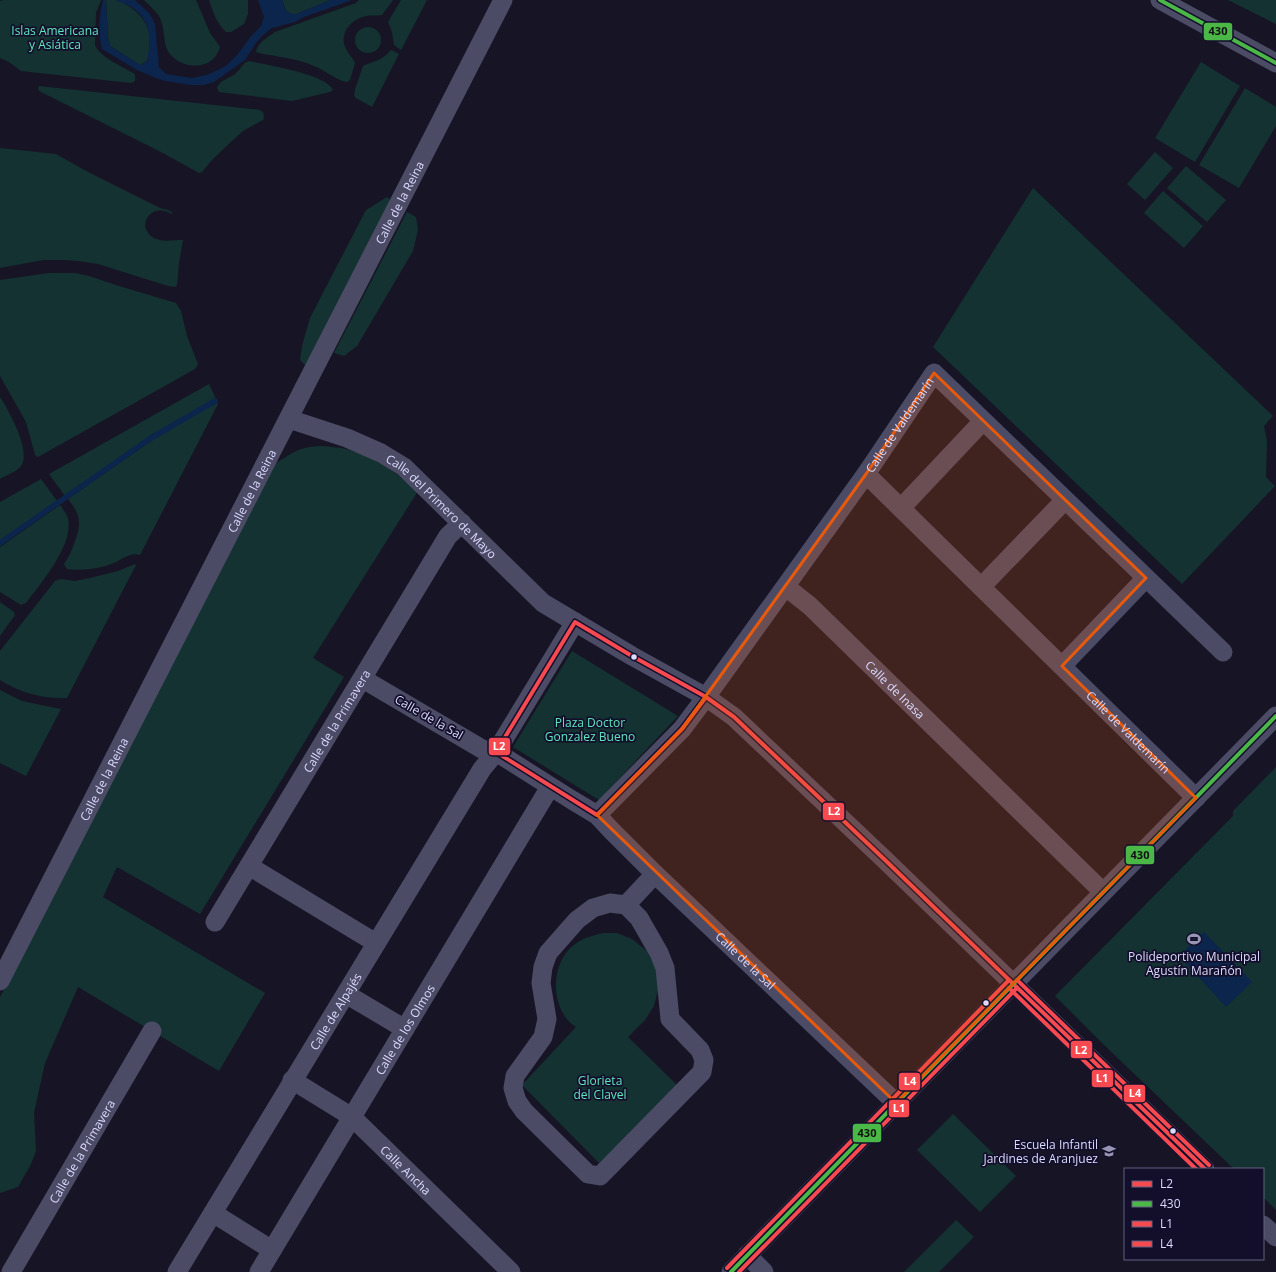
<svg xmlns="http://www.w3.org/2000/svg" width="1276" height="1272" viewBox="0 0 1276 1272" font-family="'Open Sans',sans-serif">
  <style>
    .green { fill: #133231 }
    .water { fill: #0b254c }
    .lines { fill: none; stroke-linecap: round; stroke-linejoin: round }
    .stream { stroke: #0b254c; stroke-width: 5.5 }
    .minor { stroke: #4b4b66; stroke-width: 19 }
    .bus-1-casing { stroke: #130f2b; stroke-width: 7 }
    .bus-2-casing { stroke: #130f2b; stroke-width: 7 }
    .bus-3-casing { stroke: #130f2b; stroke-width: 7 }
    .bus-4-casing { stroke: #130f2b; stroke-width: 7 }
    .bus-1 { stroke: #f64950; stroke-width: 4 }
    .bus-2 { stroke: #4ab747; stroke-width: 4 }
    .bus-3 { stroke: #f64950; stroke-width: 4 }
    .bus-4 { stroke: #f64950; stroke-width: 4 }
    .marked { fill: #e8590c; fill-opacity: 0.2; stroke: #e8590c; stroke-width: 3; stroke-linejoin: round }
    .bus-dot { fill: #dcdaff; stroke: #130f2b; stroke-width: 1.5 }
    .labels { text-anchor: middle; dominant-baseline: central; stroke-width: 3.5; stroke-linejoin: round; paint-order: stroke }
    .park-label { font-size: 12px; fill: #5ee7be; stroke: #130f2b }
    .street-label { font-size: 12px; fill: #dcdaff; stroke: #130f2b }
    .poi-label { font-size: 12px; fill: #dcdaff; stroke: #130f2b }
    .line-badge { stroke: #130f2b; stroke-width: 1.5 }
    .badge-label { font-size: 11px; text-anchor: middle; font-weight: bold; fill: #fff }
    .pale-badge-label { font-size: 11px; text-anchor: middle; font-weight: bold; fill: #111 }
  </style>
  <rect width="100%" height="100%" fill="#171525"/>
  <g class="green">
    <path d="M3 0H101L96 13 95 45C98 56 125 68 135 74V81L131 83 21 71 9 62 0 58V1Z"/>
    <path d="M106 0C109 0 113 0 116 0 133 6 149 20 150 39 150 46 149 54 147 61L140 65 110 46 108 37Z"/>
    <path d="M144 0H196L210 33 220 47C217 57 211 63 201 65 186 68 168 59 165 43 164 34 163 24 159 16 155 10 149 5 144 0Z"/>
    <path d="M209 0H248V14L244 24 231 32H226C217 24 213 12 209 0Z"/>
    <path d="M282 0H331L296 14H292L286 11Z"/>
    <path d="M359 0H393L382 15C376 16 371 15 366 16 353 19 342 29 344 43 345 51 352 56 355 63L350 80 347 82C335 80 325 70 314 66 297 58 277 57 259 53L256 52C257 43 268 37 275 32L356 3Z"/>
    <path d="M401 0H427L401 50 394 45 392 32 388 22Z"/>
    <path d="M1228 0H1276V24Z"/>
    <circle cx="368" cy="40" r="13"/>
    <path d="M391 50 399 54 372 107 356 98 354 96 355 89 363 66C376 60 380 62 391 50Z"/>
    <path d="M249 61C266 65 326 74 333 90L330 92 292 101 219 92 217 88C219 81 229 78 235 74 240 70 243 62 249 61Z"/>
    <path d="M1201 62 1240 86 1195 162 1155 138Z"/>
    <path d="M39 86 260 110 263 112 264 117 263 120 243 131 233 140 212 160 202 172 199 173 161 152 39 91 38 88Z"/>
    <path d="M1245 88 1276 107V126L1239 188 1199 165Z"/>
    <path d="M0 148 56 154 86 171 160 208 168 210 173 213 172 214C159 206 145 212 145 227 152 245 167 240 183 240L179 263 177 285 175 287 168 286 98 264 78 261 64 260H43L0 268Z"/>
    <path d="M1155 152 1173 168 1145 200 1127 184Z"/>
    <path d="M1186 166 1226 200 1207 222 1167 188Z"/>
    <path d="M1033 188 1273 416 1264 426 1267 441 1266 477 1275 486 1182 584 933 347Z"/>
    <path d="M1163 191 1203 226 1184 248 1144 213Z"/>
    <path d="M387 197 391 200 306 366 300 360 302 346 310 318 366 210Z"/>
    <path d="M407 212 416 217 418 230 413 251 357 346 344 356 334 353Z"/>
    <path d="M49 273H75L89 276 119 286 176 303 181 311 187 336 198 364 195 369 38 457 35 455 26 422 0 376V280Z"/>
    <path d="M209 384 216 399 151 435 65 496 49 474Z"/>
    <path d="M0 397C8 409 32 452 21 466 17 472 6 475 0 479Z"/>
    <path d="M217 402 218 404 140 555C130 552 123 559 114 563 99 569 83 571 67 569L64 564C69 557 72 550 75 541 82 523 80 514 68 499L154 439Z"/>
    <path d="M321 446C329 447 338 447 346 449 374 456 397 473 418 491L313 658 344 677 200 914 117 867 103 897 265 993 219 1071 78 987 45 1063 34 1113 36 1151 31 1164 18 1187 0 1193V997L275 464C294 452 298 447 321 446Z"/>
    <path d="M41 479 57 501 0 541V502Z"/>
    <path d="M60 505C63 509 66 513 68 518 74 545 41 583 26 603L21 605 0 592V547Z"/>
    <path d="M135 564 136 565 67 698C42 699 21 693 0 680V651L55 581 61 579 75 581 90 578 118 571Z"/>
    <path d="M0 602 14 612 15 615 0 636Z"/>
    <path d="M572 651 678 716 599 800 513 747Z"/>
    <path d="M0 690 22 701 61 709 26 776 0 763Z"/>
    <path d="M1276 767V1210L1263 1197V1169H1234L1104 1045 1055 996 1233 816V811Z"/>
    <path d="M604 933H617L632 939 647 951 656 968 659 986 654 1006 645 1020 628 1037 678 1086 601 1165 522 1085 576 1027C573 1025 569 1022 567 1019 549 997 553 957 578 942 586 937 594 935 604 933Z"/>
    <path d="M953 1114 1016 1176 980 1212 917 1150Z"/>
    <path d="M956 1220 974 1237 939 1272H904Z"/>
  </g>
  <g class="water">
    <path d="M103 0H106L108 37 110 46 140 65 147 61C152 38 151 18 128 5 124 3 120 3 116 0H135L150 14 155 24 159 67 166 74 192 78 207 75 226 66 238 54 251 36 261 26 264 17 258 0H282L286 11 292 14H296L331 0H352L304 17 295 22 272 28 263 35 256 43 245 60 214 82 204 85H191L165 81 156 78 137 70 102 49C98 32 99 16 103 0Z"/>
    <path d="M1204 932 1252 982 1226 1007 1179 956Z"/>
  </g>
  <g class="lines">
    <path class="stream" d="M0 543 151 438 215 401"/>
    <g class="minor">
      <path d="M1160 0 1276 63"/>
      <path id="s1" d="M289 419 347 438 381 453 404 467 543 603 632 656 706 697 734 717 884 859 1205 1169"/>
      <path id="s2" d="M866 474 1196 798"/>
      <path d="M901 508 983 421"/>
      <path id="s3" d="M786 587 810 606 1103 892"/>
      <path d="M981 587 1065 500"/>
      <path id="s4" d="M575 622 496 752 572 800 597 815 682 729 706 697 866 474 934 373 1223 652"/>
      <path d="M1062 666 1146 578"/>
      <path id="s5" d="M597 815 611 830 655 874 896 1103"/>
      <path d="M249 866 376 943"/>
      <path d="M626 905 639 918 659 953 665 968 670 1019 700 1050 704 1060 702 1072 600 1176 588 1174 524 1111 517 1101 513 1088 515 1076 543 1037 547 1019 541 983 543 967 548 953 577 920 593 908 610 903 626 905 655 874"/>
      <path id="s6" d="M215 922 448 536 462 523"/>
      <path id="s7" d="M0 981 503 0"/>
      <path d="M346 994 405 1029"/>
      <path id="s8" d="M292 1080 352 1117 511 1272"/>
      <path d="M213 1213 272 1250"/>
      <path d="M1263 1225 1276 1237"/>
      <path d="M747 1255 764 1272"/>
      <path id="s9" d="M11 1272 152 1031"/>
      <path id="s10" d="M177 1272 482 769 496 752 482 749 363 679"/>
      <path id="s11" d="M259 1272 550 787"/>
      <path d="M731 1272 1276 716"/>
    </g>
    <g class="bus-1-casing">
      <g id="bus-1">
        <path d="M575 622 632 656 706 697 682 729 597 815 496 752Z"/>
        <path d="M706 697 734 717 884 859 1205 1169"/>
      </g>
    </g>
    <g class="bus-2-casing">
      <g id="bus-2">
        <path d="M1160 0 1276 63"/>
        <path d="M731 1272 1276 716"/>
      </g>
    </g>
    <g class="bus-3-casing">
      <g id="bus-3">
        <path d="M1009 988 1196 1169"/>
        <path d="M739 1272 1017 988"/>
      </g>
    </g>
    <g class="bus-4-casing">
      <g id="bus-4">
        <path d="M1017 980 1209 1165"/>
        <path d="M727 1268 1009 980"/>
      </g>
    </g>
    <use href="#bus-1" class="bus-1"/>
    <use href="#bus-2" class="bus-2"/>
    <use href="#bus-3" class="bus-3"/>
    <use href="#bus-4" class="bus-4"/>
  </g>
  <path class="marked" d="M934 373 1146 578 1062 666 1196 798 896 1103 597 815 682 729 866 474Z"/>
  <defs>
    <g id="stadium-bare" transform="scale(1.08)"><path d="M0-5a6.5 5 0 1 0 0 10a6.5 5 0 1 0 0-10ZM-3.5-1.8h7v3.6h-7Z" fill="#9795b3" stroke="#130f2b" stroke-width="2.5" paint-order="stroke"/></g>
    <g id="school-bare" transform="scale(1.08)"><path d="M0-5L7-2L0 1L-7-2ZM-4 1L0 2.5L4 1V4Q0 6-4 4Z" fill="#9795b3" stroke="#130f2b" stroke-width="2.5" paint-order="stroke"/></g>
  </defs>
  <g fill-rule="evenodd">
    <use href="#stadium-bare" x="1194" y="939"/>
    <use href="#school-bare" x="1109" y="1151"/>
  </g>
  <g class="bus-dot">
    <circle cx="634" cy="657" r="3.5"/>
    <circle cx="986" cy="1003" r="3.5"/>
    <circle cx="1173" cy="1131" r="3.5"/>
  </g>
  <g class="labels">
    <g class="park-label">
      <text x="55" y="30">Islas Americana<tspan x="55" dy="14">y Asiática</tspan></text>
      <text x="590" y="722">Plaza Doctor<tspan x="590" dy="14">Gonzalez Bueno</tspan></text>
      <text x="600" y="1080">Glorieta<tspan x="600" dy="14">del Clavel</tspan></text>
    </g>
    <g class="street-label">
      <text stroke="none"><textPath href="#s7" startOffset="875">Calle de la Reina</textPath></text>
      <text stroke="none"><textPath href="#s4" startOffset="766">Calle de Valdemarín</textPath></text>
      <text stroke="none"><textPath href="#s7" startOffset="551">Calle de la Reina</textPath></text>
      <text stroke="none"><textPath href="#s1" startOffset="179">Calle del Primero de Mayo</textPath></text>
      <text stroke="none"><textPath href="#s3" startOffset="150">Calle de Inasa</textPath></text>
      <text transform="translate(429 717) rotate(30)">Calle de la Sal</text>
      <text stroke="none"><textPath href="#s6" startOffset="235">Calle de la Primavera</textPath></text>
      <text stroke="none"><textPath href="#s2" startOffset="368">Calle de Valdemarín</textPath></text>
      <text stroke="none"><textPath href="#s7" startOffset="227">Calle de la Reina</textPath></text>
      <text stroke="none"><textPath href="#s5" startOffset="208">Calle de la Sal</textPath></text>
      <text stroke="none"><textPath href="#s10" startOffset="305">Calle de Alpajés</textPath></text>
      <text stroke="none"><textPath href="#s11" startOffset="283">Calle de los Olmos</textPath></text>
      <text stroke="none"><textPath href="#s9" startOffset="140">Calle de la Primavera</textPath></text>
      <text stroke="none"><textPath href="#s8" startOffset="146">Calle Ancha</textPath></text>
    </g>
    <g class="poi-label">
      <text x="1194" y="956">Polideportivo Municipal<tspan x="1194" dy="14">Agustín Marañón</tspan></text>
      <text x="1098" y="1144" text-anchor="end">Escuela Infantil<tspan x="1098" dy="14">Jardines de Aranjuez</tspan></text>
    </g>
  </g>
  <g class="line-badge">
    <rect x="1203" y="22" width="30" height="19" rx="4" fill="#4ab747"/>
    <rect x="488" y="737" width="23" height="19" rx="4" fill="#f64950"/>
    <rect x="822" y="802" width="23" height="19" rx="4" fill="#f64950"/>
    <rect x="1125" y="845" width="30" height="20" rx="4" fill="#4ab747"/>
    <rect x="1070" y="1040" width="23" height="19" rx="4" fill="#f64950"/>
    <rect x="1091" y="1069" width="23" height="19" rx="4" fill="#f64950"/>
    <rect x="898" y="1072" width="23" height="19" rx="4" fill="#f64950"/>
    <rect x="1123" y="1084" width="23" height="19" rx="4" fill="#f64950"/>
    <rect x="888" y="1099" width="22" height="19" rx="4" fill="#f64950"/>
    <rect x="852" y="1123" width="30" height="20" rx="4" fill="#4ab747"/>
  </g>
  <g class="badge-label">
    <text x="499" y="750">L2</text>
    <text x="834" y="815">L2</text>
    <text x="1081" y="1054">L2</text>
    <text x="1102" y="1082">L1</text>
    <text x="910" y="1085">L4</text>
    <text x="1135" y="1097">L4</text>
    <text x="899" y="1112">L1</text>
  </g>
  <g class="pale-badge-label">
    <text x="1218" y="35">430</text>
    <text x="1140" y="859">430</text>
    <text x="867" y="1137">430</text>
  </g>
  <rect x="1124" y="1168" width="140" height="92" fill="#130f2b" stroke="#636080"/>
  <rect x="1132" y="1181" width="20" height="6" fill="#f64950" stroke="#636080"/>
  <text x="1160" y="1188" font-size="12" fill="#dcdaff">L2</text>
  <rect x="1132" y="1201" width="20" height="6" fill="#4ab747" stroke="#636080"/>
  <text x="1160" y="1208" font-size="12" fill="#dcdaff">430</text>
  <rect x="1132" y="1221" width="20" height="6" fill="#f64950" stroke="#636080"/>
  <text x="1160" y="1228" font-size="12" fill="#dcdaff">L1</text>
  <rect x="1132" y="1241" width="20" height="6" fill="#f64950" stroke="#636080"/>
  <text x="1160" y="1248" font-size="12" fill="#dcdaff">L4</text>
</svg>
